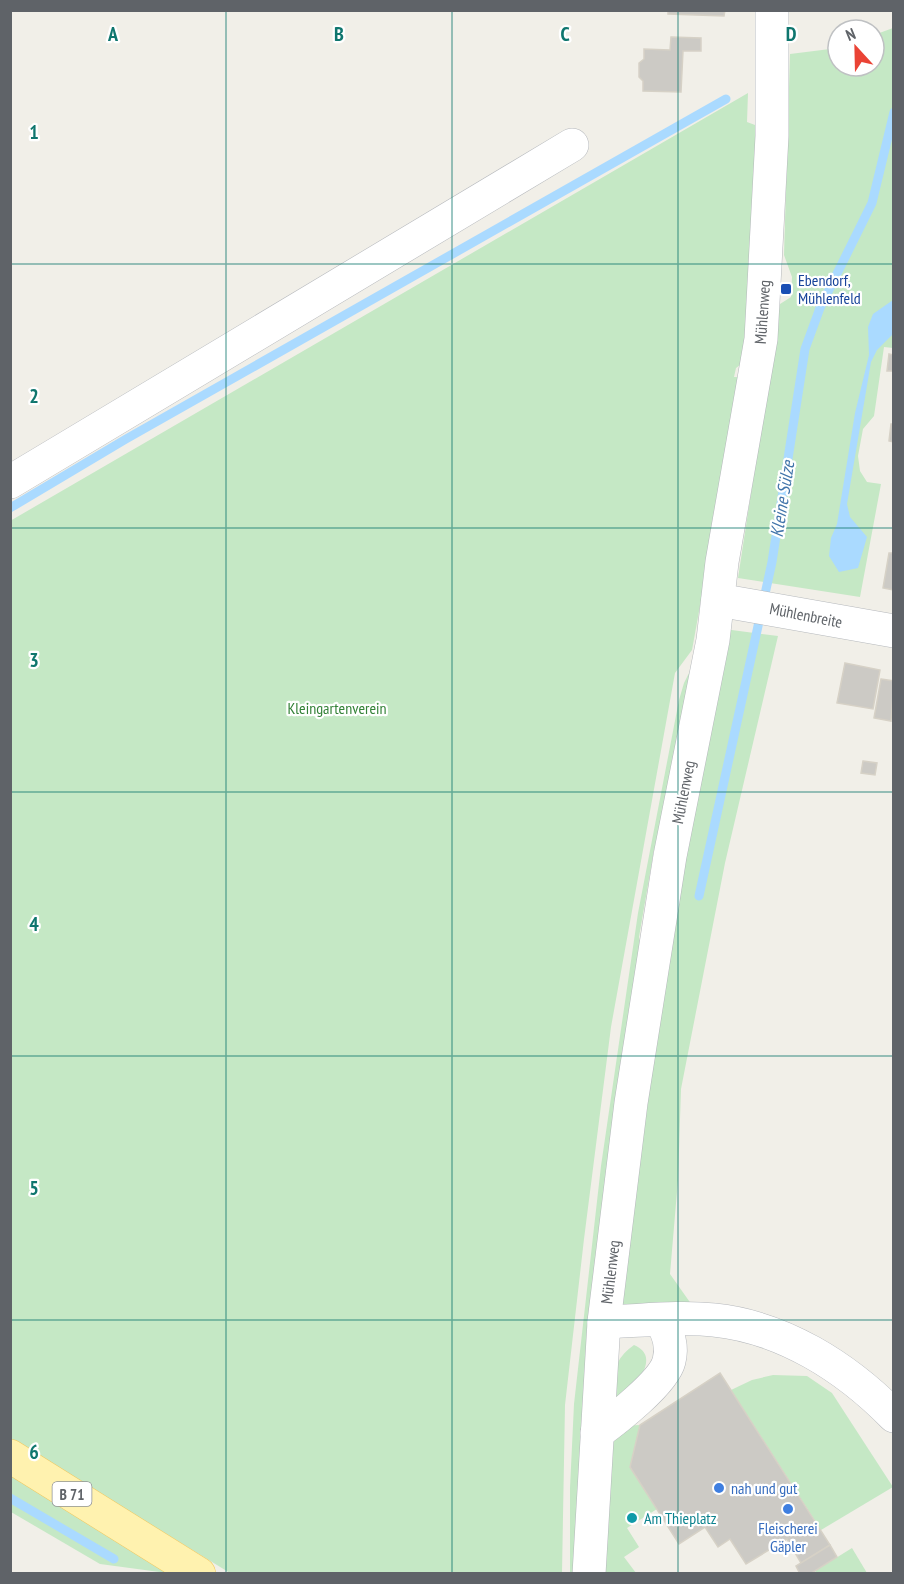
<svg xmlns="http://www.w3.org/2000/svg" width="904" height="1584" viewBox="0 0 904 1584" font-family="'PT Sans Narrow',sans-serif">
  <style>
    .green { fill: #c5e8c5 }
    .water { fill: #aadaff }
    .lines { fill: none; stroke-linecap: round; stroke-linejoin: round }
    .stream { stroke: #aadaff; stroke-width: 9 }
    .building { fill: #cccac5; stroke: #d6d1c6; stroke-width: 1.5 }
    .minor-casing { stroke: #b5b8bc; stroke-width: 34 }
    .major-casing { stroke: #f2c960; stroke-width: 34 }
    .minor { stroke: #fff; stroke-width: 33 }
    .major { stroke: #fff2af; stroke-width: 33 }
    .grid { fill: none; stroke: #0f766e; stroke-width: 1.5; stroke-opacity: 0.55 }
    .transit-dot { fill: #1a4fb4; stroke: #fff; stroke-width: 2 }
    .shop-dot { fill: #3f7fe0; stroke: #fff; stroke-width: 2 }
    .culture-dot { fill: #0f9aa8; stroke: #fff; stroke-width: 2 }
    .labels { text-anchor: middle; dominant-baseline: central; stroke-width: 4.5; stroke-linejoin: round; paint-order: stroke }
    .shield { fill: #fff; stroke: #8f9295; stroke-width: 1.5 }
    .shield-label { font-size: 15px; font-weight: bold; fill: #5f6368 }
    .transit-label { font-size: 16px; fill: #164399; stroke: #fff; text-anchor: start }
    .street-label { font-size: 16px; fill: #5f6368; stroke: #fff }
    .park-label { font-size: 16px; fill: #348238; stroke: #fff }
    .shop-label { font-size: 16px; fill: #366cbe; stroke: #fff; text-anchor: start }
    .culture-label { font-size: 16px; fill: #0d838f; stroke: #fff; text-anchor: start }
    .water-label { font-size: 18px; font-style: italic; fill: #4174aa; stroke: #fff }
    .grid-label { font-size: 20px; text-anchor: middle; font-weight: bold; fill: #0f766e; stroke: #fff; stroke-width: 4.5; stroke-linejoin: round; paint-order: stroke }
  </style>
  <rect width="100%" height="100%" fill="#f1efe8"/>
  <g class="green">
    <path d="M893 28V348L884 347 874 416 863 429 858 456 860 471 867 482 881 484 860 597 738 578 780 304 791 297 792 277 784 255 790 54 838 48V66H874V35Z"/>
    <path d="M748 93 747 122 755 125 758 140 748 359 736 368 734 377H737L740 385 692 650 675 673 611 1027 584 1239 565 1405 562 1573H230L11 1439 10 521Z"/>
    <path d="M724 629 778 636 725 863 681 1089 678 1180 670 1274 694 1308 624 1310 616 1301 621 1248Z"/>
    <path d="M698 655 669 806 654 850 639 937 643 962 580 1573 570 1574V1488L574 1404 601 1166 638 913 679 700 684 683Z"/>
    <path d="M634 1345C665 1358 629 1392 617 1405L609 1386C613 1369 619 1355 634 1345Z"/>
    <path d="M773 1375 807 1376 832 1393 893 1487 821 1530 731 1390 752 1380Z"/>
    <path d="M640 1425 630 1467 657 1509 627 1528 639 1547 624 1557 636 1573 598 1574 605 1452 621 1426Z"/>
    <path d="M10 1475 167 1573 100 1564 11 1512Z"/>
    <path d="M852 1548 867 1573H817L815 1571Z"/>
  </g>
  <path class="water" d="M893 300V334L877 350 871 362 847 504 850 517 867 537 858 568 839 572 829 556 831 538 837 524 855 413 869 355 868 327 873 314Z"/>
  <g class="lines">
    <g class="stream">
      <path d="M10 508 126 439 726 99"/>
      <path d="M699 896 772 562 805 349 820 308 872 203 894 112"/>
      <path d="M10 1498 114 1559"/>
    </g>
  </g>
  <g class="building">
    <path d="M668 10H725L724 16 668 14Z"/>
    <path d="M671 37 701 38V51H683L681 92 643 91V81L639 77V63L644 59V49L670 50Z"/>
    <path d="M889 354 894 355V371H887Z"/>
    <path d="M891 424H894V442L889 441Z"/>
    <path d="M889 553H894V590L883 588Z"/>
    <path d="M845 663 880 670 873 709 837 703Z"/>
    <path d="M881 679 894 681 891 721 874 718Z"/>
    <path d="M863 761 877 763 875 775 861 773Z"/>
    <path d="M720 1373 830 1545 801 1563 787 1539 746 1564 730 1539 718 1547 705 1527 679 1544 630 1467 640 1425Z"/>
    <path d="M830 1545 837 1557 810 1574H800L796 1566Z"/>
  </g>
  <g class="lines">
    <g class="minor-casing">
      <g id="minor">
        <path d="M10 482 572 145"/>
        <path d="M718 600 894 631"/>
        <path d="M604 1322C640 1321 679 1316 714 1320 783 1327 846 1367 894 1416"/>
        <path d="M597 1433C615 1420 664 1382 669 1361 673 1346 668 1334 662 1321"/>
        <path d="M589 1574 604 1322 631 1103 670 856 713 640 722 562 761 339 772 136V10"/>
      </g>
    </g>
    <g class="major-casing">
      <path id="major" d="M10 1456 199 1574"/>
    </g>
    <use href="#minor" class="minor"/>
    <use href="#major" class="major"/>
  </g>
  <path class="grid" d="M226 10V1574M452 10V1574M678 10V1574M10 264H894M10 528H894M10 792H894M10 1056H894M10 1320H894"/>
  <rect class="transit-dot" x="780" y="283" width="12" height="12" rx="3"/>
  <g class="shop-dot">
    <circle cx="719" cy="1488" r="6"/>
    <circle cx="788" cy="1509" r="6"/>
  </g>
  <circle class="culture-dot" cx="632" cy="1518" r="6"/>
  <g class="labels">
    <rect class="shield" x="52.5" y="1482" width="39" height="24" rx="4.5"/>
    <g class="shield-label">
      <text x="72" y="1494">B 71</text>
    </g>
    <g class="transit-label">
      <text x="798" y="280">Ebendorf,<tspan x="798" dy="18">Mühlenfeld</tspan></text>
    </g>
    <g class="street-label">
      <text transform="translate(762 312) rotate(-86)">Mühlenweg</text>
      <text transform="translate(806 615) rotate(11)">Mühlenbreite</text>
      <text transform="translate(683 792) rotate(-79)">Mühlenweg</text>
      <text transform="translate(610 1272) rotate(-83)">Mühlenweg</text>
    </g>
    <g class="park-label">
      <text x="337" y="708">Kleingartenverein</text>
    </g>
    <g class="shop-label">
      <text x="731" y="1488">nah und gut</text>
      <text x="788" y="1528" text-anchor="middle">Fleischerei<tspan x="788" dy="18">Gäpler</tspan></text>
    </g>
    <g class="culture-label">
      <text x="644" y="1518">Am Thieplatz</text>
    </g>
    <g class="water-label">
      <text transform="translate(782 499) rotate(-81)">Kleine Sülze</text>
    </g>
  </g>
  <g class="grid-label">
    <text x="113" y="41">A</text>
    <text x="339" y="41">B</text>
    <text x="565" y="41">C</text>
    <text x="791" y="41">D</text>
    <text x="34" y="139">1</text>
    <text x="34" y="403">2</text>
    <text x="34" y="667">3</text>
    <text x="34" y="931">4</text>
    <text x="34" y="1195">5</text>
    <text x="34" y="1459">6</text>
  </g>
  <rect width="904" height="1584" fill="none" stroke="#5f6368" stroke-width="24"/>
  <g transform="translate(856 48) rotate(338)"><circle r="28" fill="#ffffff" stroke="#bfc1c3" stroke-width="1.5"/>
  <path d="M0-4.5L10 22L0 15L-10 22Z" fill="#ea4335"/>
  <text y="-9" font-size="16" font-weight="bold" text-anchor="middle" fill="#5f6368">N</text>
  </g>
</svg>
